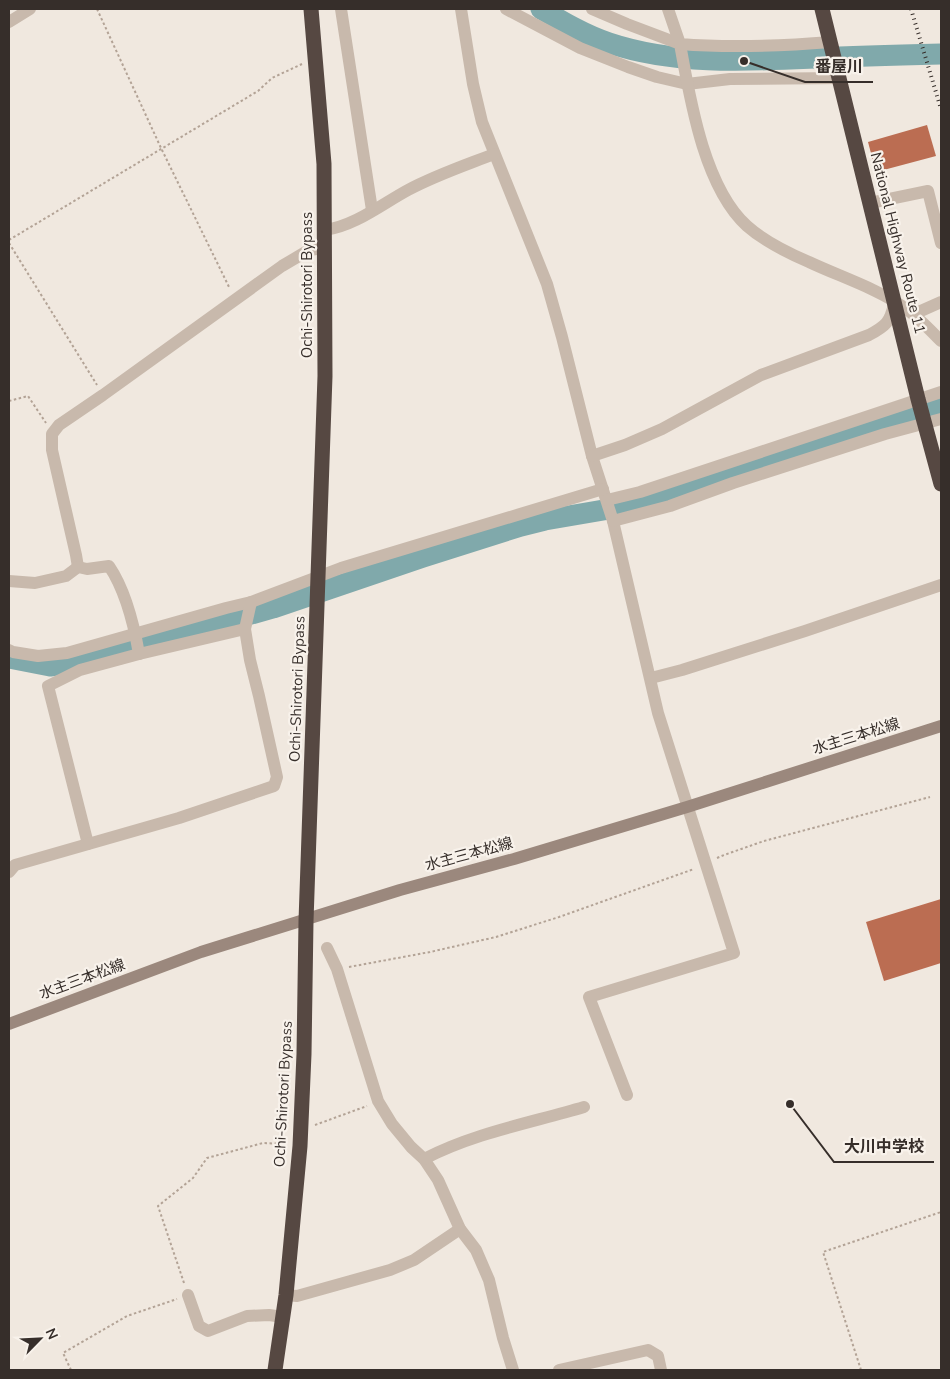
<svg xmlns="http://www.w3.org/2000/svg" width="950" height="1379" viewBox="0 0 950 1379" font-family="'Nunito Sans','Noto Sans JP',sans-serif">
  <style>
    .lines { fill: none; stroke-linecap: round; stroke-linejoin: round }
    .river { stroke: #80a9ab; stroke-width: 21 }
    .building { fill: #bb6d52 }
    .path { stroke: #b3a396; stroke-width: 2; stroke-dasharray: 2.5 2.5; stroke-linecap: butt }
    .street { stroke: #c8b9ac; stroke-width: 12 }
    .secondary { stroke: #9b887d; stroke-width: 12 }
    .highway { stroke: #564842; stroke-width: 15 }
    .rail { stroke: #362e2a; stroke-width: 4; stroke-dasharray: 1 4; stroke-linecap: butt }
    .labels { text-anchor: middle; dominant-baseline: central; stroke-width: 4.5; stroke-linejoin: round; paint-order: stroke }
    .street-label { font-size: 15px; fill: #362e2a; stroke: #f8f2eb }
    .leader { fill: none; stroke: #362e2a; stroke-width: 2 }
    .callout-dot { fill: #362e2a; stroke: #f8f2eb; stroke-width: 2 }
    .callout-label { font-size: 16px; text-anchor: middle; font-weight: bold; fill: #362e2a; stroke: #f8f2eb; stroke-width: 4.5; stroke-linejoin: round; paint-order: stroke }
  </style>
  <rect width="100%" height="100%" fill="#f0e8df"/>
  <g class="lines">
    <g class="river">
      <path d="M541 9C563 22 585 35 609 43 675 65 747 61 816 58 858 56 899 55 941 54"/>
      <path d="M9 658 50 666 77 662 273 608 423 557 521 526 545 520 621 507 941 405"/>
    </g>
  </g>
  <g class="building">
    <path d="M927 125 936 156 876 172 868 142Z"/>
    <path d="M941 899V963L884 981 866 922Z"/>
  </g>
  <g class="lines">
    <g class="path">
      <path d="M97 9 161 148 230 289"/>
      <path d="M9 240 258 91 272 78 302 64"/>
      <path d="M9 243 97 385"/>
      <path d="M9 401 28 396 46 423"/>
      <path d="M717 858 724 855 764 841 930 797"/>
      <path d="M349 967 430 952 496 937 559 917 694 869"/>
      <path d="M315 1125 367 1106"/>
      <path d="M184 1283 158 1206 193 1178 207 1158 263 1143 286 1144"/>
      <path d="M71 1370 63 1353 127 1316 177 1299"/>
      <path d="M861 1370 823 1252 941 1212"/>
    </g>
    <g class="street">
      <path d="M341 9 372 210"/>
      <path d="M461 9 473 84 482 122 547 284 562 337 592 456 613 521 658 713 734 953 589 997 627 1095"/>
      <path d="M506 9 580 48 628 67 657 77 687 84 730 79 840 78"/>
      <path d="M592 9 627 24 680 44C690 99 704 187 747 226 765 242 788 253 809 262 841 277 876 288 905 308 918 317 930 330 941 341"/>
      <path d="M668 9 680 44C730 48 781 46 831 42"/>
      <path d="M9 22 30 9"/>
      <path d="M870 203 928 191 941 243"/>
      <path d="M325 230C355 226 382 204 408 190 436 175 466 165 494 154"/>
      <path d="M914 314 941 302"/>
      <path d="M592 456 625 445 662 429 761 375 869 335C886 326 890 322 894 304"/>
      <path d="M607 500 640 492 941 392"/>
      <path d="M613 521 670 506 733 483 885 434 941 419"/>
      <path d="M78 567 76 555 52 450V434L59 425 103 395 282 266 309 250 325 248"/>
      <path d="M9 581 35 583 66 576 78 567 87 569 109 566C126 591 134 625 139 654"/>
      <path d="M9 650 13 652 38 656 67 653 226 608 251 602 341 568 603 489"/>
      <path d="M651 678 682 670 805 631 941 585"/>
      <path d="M88 844 48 686 80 670 139 654 245 629"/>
      <path d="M9 872 15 865 179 818 274 786 277 777 259 696 250 660 245 629 251 602"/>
      <path d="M327 948 337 969 378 1101 392 1124 411 1147 424 1159 438 1180 460 1229 476 1250 489 1280 503 1338 513 1370"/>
      <path d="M424 1159C474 1133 530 1123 584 1107"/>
      <path d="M188 1295 199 1326 208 1331 247 1316 269 1315 283 1317"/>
      <path d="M286 1295 297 1296 390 1270 414 1260 460 1229"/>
      <path d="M559 1370 648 1350 658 1356 661 1370"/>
    </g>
    <path class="secondary" d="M9 1024 201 952 400 890 514 859 687 807 941 726"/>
    <g class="highway">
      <path d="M822 9 918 399 941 484"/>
      <path d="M275 1370 286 1295 300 1146 304 1054 306 921 325 376 324 164 311 9"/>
    </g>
    <path class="rail" d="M911 9 941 109"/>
  </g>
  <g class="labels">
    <g class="street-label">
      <text transform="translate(898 243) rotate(76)">National Highway Route 11</text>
      <text transform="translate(307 285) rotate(-90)">Ochi-Shirotori Bypass</text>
      <text transform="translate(297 689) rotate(-88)">Ochi-Shirotori Bypass</text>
      <text transform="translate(856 736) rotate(-17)">水主三本松線</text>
      <text transform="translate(469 854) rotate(-15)">水主三本松線</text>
      <text transform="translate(82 979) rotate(-20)">水主三本松線</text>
      <text transform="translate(283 1094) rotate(-87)">Ochi-Shirotori Bypass</text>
    </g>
  </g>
  <path class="leader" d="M744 61L805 82H873M790 1104L834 1162H934"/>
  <g class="callout-dot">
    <circle cx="744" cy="61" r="5"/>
    <circle cx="790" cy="1104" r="5"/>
  </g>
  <g class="callout-label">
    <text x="839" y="72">番屋川</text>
    <text x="884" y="1152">大川中学校</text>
  </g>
  <rect width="950" height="1379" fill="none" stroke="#362e2a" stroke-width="20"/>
  <g transform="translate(40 1339) rotate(66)" stroke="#f8f2eb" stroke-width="4" paint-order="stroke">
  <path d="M0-4L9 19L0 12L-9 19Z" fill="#362e2a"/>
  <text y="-8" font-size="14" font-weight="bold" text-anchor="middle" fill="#362e2a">N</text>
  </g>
</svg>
